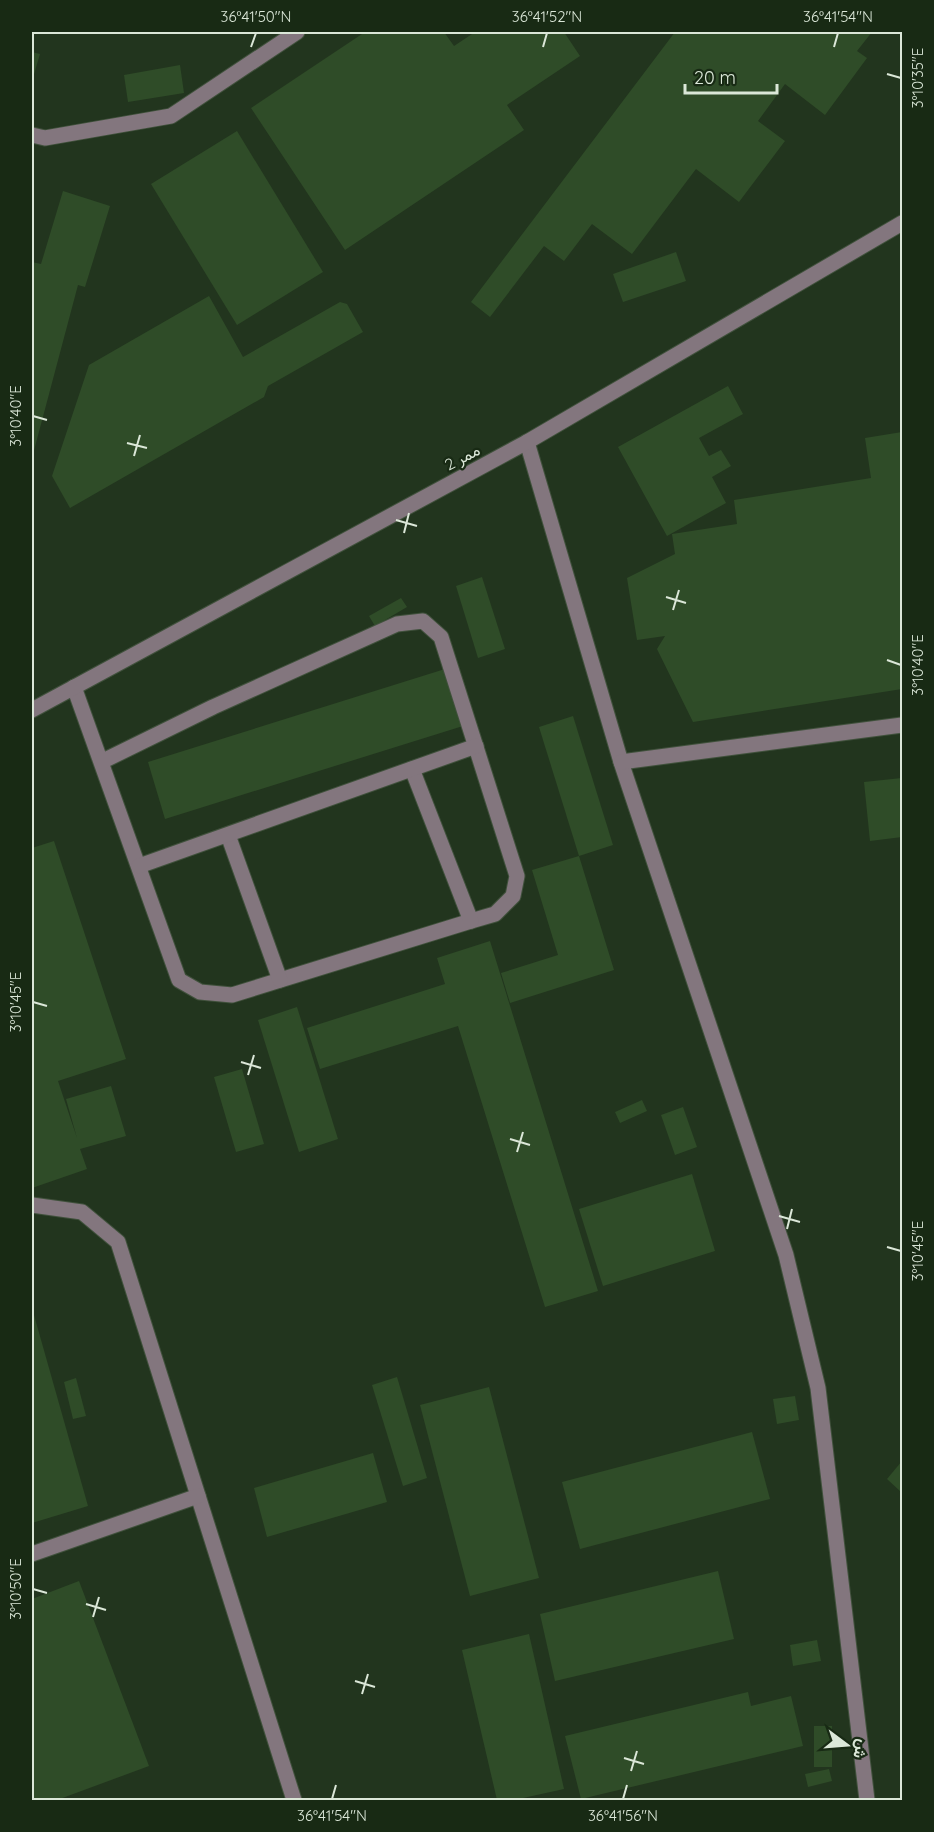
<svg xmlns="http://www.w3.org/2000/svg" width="934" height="1832" viewBox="0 0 934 1832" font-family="Quicksand,Vazirmatn,sans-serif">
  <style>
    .building { fill: #2f4c28 }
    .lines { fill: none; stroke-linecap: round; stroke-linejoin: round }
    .minor-casing { stroke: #40513c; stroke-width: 17 }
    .minor { stroke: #83767e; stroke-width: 15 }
    .ticks { fill: none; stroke: #dbe7d8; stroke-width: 2 }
    .labels { text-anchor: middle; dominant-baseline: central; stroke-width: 4.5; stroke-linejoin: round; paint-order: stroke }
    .street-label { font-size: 16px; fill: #dbe7d8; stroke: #182a14 }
    .neatline { fill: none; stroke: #dbe7d8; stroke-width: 2 }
    .ticks-label { font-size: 15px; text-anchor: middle; fill: #dbe7d8 }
  </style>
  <rect width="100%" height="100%" fill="#22351e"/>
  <g class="building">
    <path d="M365 32H444L454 46 475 32H564L580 56 507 105 524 130 345 250 251 108Z"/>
    <path d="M675 32H872L857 51 867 58 825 115 785 84 758 121 785 141 739 202 696 169 632 254 592 224 564 261 544 246 490 317 471 302Z"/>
    <path d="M32 52 40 54 32 81Z"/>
    <path d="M180 65 184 93 128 102 124 75Z"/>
    <path d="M237 131 323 272 237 325 151 184Z"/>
    <path d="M63 191 110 206 85 287 78 285 32 458V262L41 264Z"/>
    <path d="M676 252 686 281 623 302 613 274Z"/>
    <path d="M209 296 243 357 340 302 347 304 363 332 268 386 264 397 70 508 52 476 89 365Z"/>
    <path d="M728 386 743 414 699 438 709 456 721 450 731 466 712 477 726 503 667 536 618 447Z"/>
    <path d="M902 432V689L693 722 657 649 665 636 637 640 627 578 675 554 672 534 737 524 734 500 871 478 865 438Z"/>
    <path d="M482 577 505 649 478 658 456 586Z"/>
    <path d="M401 598 407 607 375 626 369 616Z"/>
    <path d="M445 669 463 726 165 819 148 762Z"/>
    <path d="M573 716 613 845 579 856 539 727Z"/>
    <path d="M902 778V837L870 841 864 782Z"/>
    <path d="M54 841 126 1059 58 1081 77 1138 66 1099 111 1086 126 1136 80 1149 87 1169 32 1188V848Z"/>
    <path d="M579 856 614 970 510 1003 501 973 558 955 532 870Z"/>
    <path d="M490 941 598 1291 545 1307 458 1026 320 1069 307 1028 445 984 437 958Z"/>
    <path d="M297 1007 338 1139 299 1152 258 1020Z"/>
    <path d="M242 1069 264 1144 236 1152 214 1077Z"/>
    <path d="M642 1100 647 1111 620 1123 615 1112Z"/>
    <path d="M683 1107 697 1147 675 1155 661 1115Z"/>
    <path d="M692 1174 715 1251 603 1286 579 1209Z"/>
    <path d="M32 1308 88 1506 32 1523Z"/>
    <path d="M397 1377 427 1478 403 1486 372 1385Z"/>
    <path d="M76 1378 86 1416 73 1419 64 1382Z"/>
    <path d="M489 1387 539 1578 470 1596 420 1405Z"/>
    <path d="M795 1396 799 1420 777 1424 773 1399Z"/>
    <path d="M752 1432 770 1499 580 1549 562 1482Z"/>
    <path d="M373 1453 387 1502 267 1537 254 1488Z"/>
    <path d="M902 1461V1490L901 1492 887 1479Z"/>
    <path d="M718 1571 734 1639 555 1681 540 1614Z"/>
    <path d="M79 1581 149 1766 57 1800H32V1599Z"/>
    <path d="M529 1634 564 1789 514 1800H497L462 1650Z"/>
    <path d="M817 1640 821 1661 793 1666 790 1645Z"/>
    <path d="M748 1692 751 1706 791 1696 803 1746 581 1799 565 1736Z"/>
    <rect x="814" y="1726" width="18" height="41"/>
    <path d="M829 1769 832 1781 808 1787 805 1774Z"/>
  </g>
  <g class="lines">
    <g class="minor-casing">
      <g id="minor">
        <path d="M32 135 45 138 171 116 297 32"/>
        <path d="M527 442 621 762 786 1255 818 1388 867 1800"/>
        <path d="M74 687 179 980 200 992 232 995 471 921 495 914 513 896 517 876 441 637 423 621 397 624 213 707 101 762"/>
        <path d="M32 710 527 442 902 223"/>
        <path d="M621 762 902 725"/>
        <path d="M412 769 471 921"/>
        <path d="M228 835 280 980"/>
        <path d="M139 866 476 746"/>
        <path d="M32 1205 82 1212 118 1242 294 1800"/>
        <path d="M32 1554 198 1496"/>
      </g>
    </g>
    <use href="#minor" class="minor"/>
  </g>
  <path class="ticks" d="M251 47 256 33M543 47 547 33M834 47 838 33M887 74 901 78M33 416 47 420M127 443 147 448M134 456 140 435M396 520 417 526M404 533 409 513M666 597 686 603M673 610 679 590M887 660 901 665M33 1002 47 1006M241 1062 261 1068M248 1075 254 1055M510 1139 530 1145M517 1152 523 1132M779 1216 800 1222M787 1229 792 1209M887 1247 901 1251M33 1589 47 1593M86 1604 106 1610M93 1617 99 1597M355 1681 375 1687M362 1694 368 1674M624 1758 644 1764M631 1771 637 1751M332 1799 336 1785M623 1799 627 1785"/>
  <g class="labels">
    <g class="street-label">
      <text transform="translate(462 457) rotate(-28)">ممر 2</text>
    </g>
  </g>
  <rect width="934" height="1832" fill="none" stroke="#182a14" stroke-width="66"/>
  <g transform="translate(847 1745) rotate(106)" stroke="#182a14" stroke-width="4.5" paint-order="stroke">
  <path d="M0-4.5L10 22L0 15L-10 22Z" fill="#dbe7d8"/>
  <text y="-9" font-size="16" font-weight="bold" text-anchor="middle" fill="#dbe7d8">ش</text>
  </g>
  <path d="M685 84v9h92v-9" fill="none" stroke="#dbe7d8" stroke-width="3"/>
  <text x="694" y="84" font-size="18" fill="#dbe7d8" stroke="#182a14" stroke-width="4.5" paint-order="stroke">20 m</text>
  <rect x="33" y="33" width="868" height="1766" class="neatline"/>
  <g class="ticks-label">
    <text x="256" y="22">36°41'50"N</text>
    <text x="547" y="22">36°41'52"N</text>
    <text x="838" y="22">36°41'54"N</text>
    <text transform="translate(918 78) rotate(-90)" y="5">3°10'35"E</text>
    <text transform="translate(16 416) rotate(-90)" y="5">3°10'40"E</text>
    <text transform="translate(918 665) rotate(-90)" y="5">3°10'40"E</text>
    <text transform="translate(16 1002) rotate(-90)" y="5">3°10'45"E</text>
    <text transform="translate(918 1251) rotate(-90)" y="5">3°10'45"E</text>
    <text transform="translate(16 1589) rotate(-90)" y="5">3°10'50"E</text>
    <text x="332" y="1821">36°41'54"N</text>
    <text x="623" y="1821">36°41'56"N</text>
  </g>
</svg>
